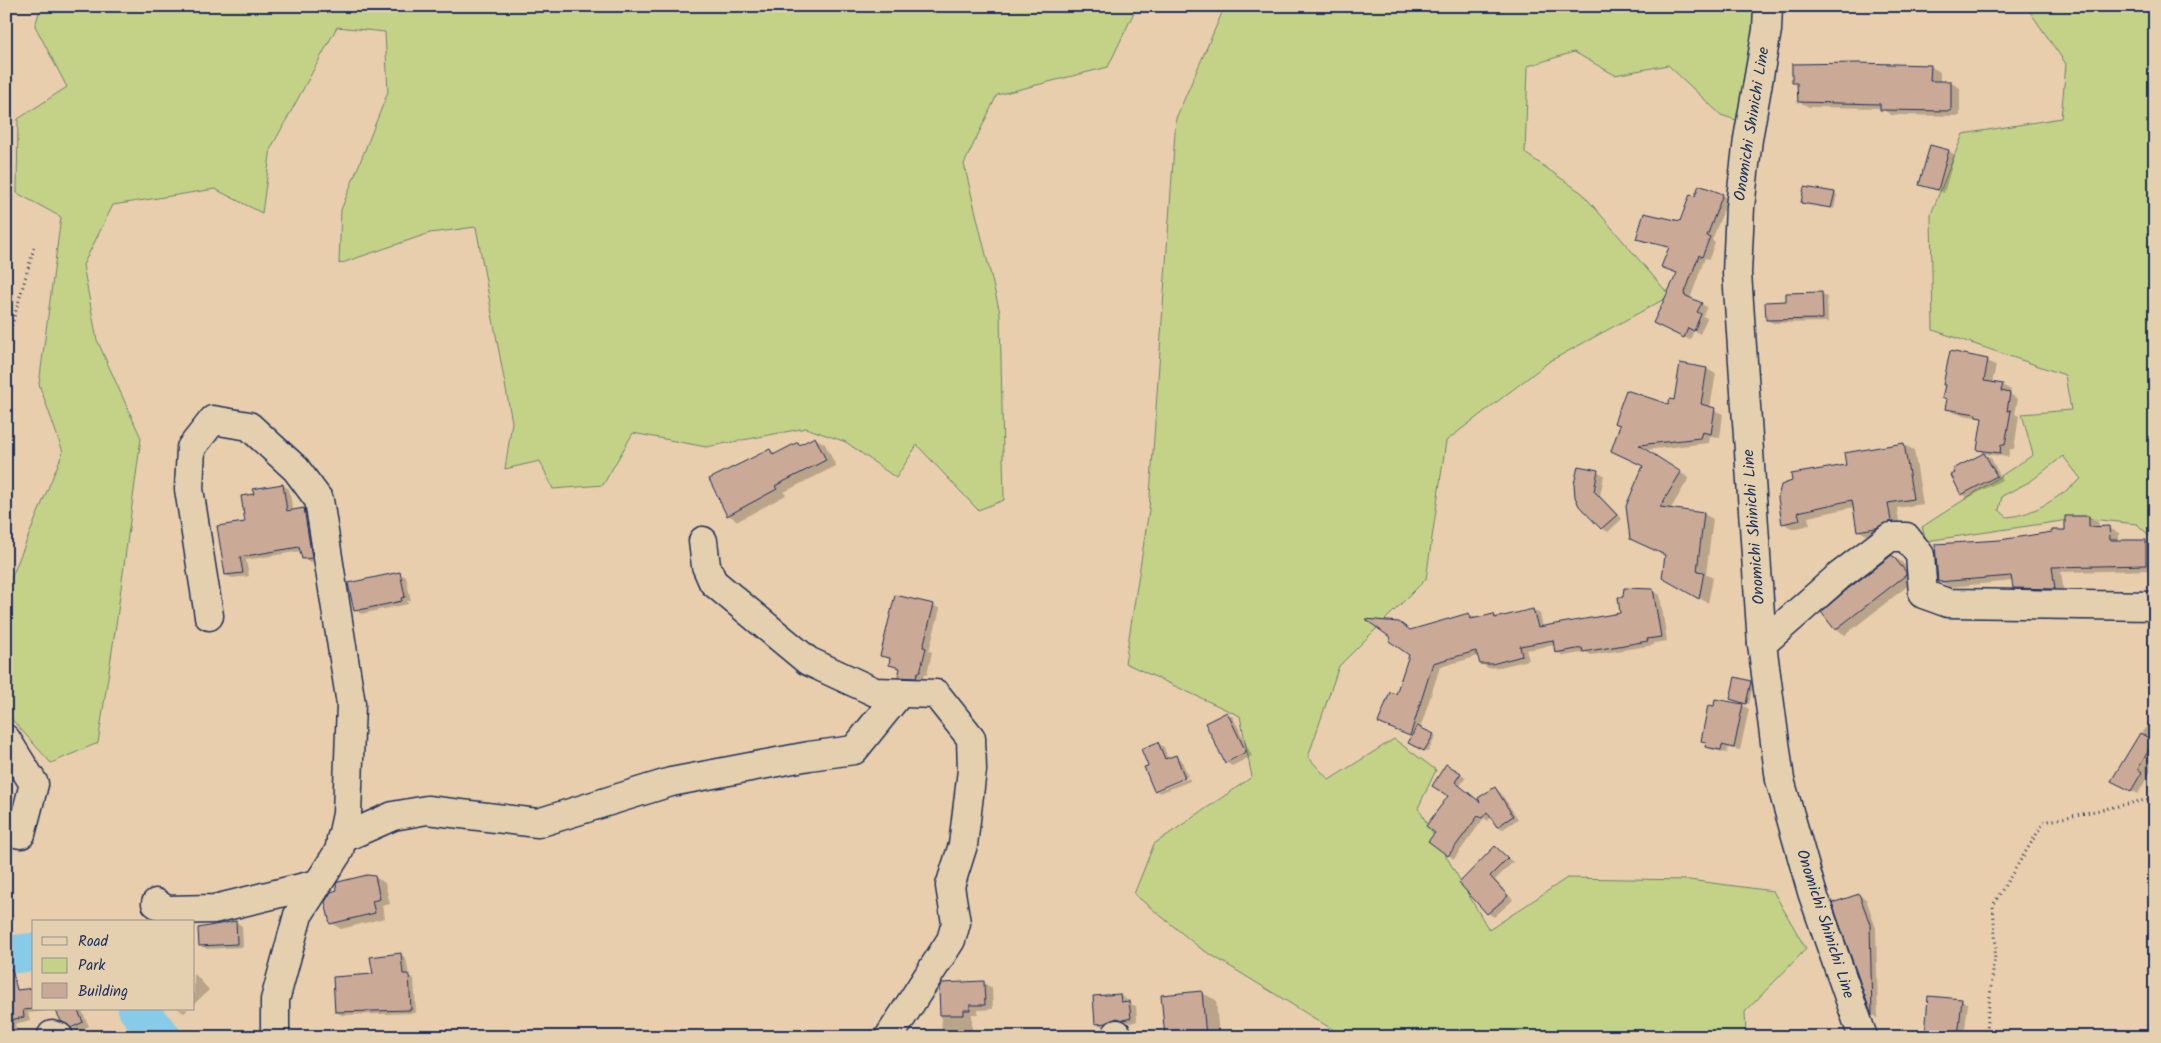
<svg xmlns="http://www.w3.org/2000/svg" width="2161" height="1043" viewBox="0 0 2161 1043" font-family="Kalam,sans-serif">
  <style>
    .green { fill: #c3d287; stroke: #6f8072; fill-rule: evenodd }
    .shadow { fill: #0003 }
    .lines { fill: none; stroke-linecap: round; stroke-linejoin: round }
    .river { stroke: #87cbe9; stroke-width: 38 }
    .building { fill: #caa997; stroke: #1b2f5e }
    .minor-casing { stroke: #1b2f5e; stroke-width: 31 }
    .major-casing { stroke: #1b2f5e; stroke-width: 31 }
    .path { stroke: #1b2f5e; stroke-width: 3; stroke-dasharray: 1 4; stroke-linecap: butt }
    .minor { stroke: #e4d0ae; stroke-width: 28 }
    .major { stroke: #e4d0ae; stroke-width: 28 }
    .labels { text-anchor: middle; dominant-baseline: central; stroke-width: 5; stroke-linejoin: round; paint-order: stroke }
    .street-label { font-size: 16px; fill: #1b2f5e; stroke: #e4d0ae }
  </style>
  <rect width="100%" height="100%" fill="#e8ceac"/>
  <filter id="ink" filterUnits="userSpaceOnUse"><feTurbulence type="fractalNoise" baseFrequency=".02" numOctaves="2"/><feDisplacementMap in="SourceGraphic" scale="10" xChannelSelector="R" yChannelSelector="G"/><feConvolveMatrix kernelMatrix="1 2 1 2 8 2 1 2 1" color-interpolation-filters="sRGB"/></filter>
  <g filter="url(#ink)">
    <g class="green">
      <path d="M41 6H1137L1108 67 997 95 964 164 1000 313 1004 500 978 510 917 445 896 478 846 442 806 428 706 447 633 433 603 485 553 489 540 461 505 469 512 422 476 227 430 233 339 264 341 210 388 92 385 32 337 27 271 148 262 213 215 189 113 205 83 265 97 340 141 438 117 618 98 743 51 763 6 713V591L63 452 39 384 61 217 17 193 18 119 67 87 35 26Z"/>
      <path d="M1225 6H1756L1757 14 1739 121 1721 115 1668 65 1615 75 1574 52 1528 66 1525 153 1582 193 1670 296 1550 361 1446 441 1426 579 1339 666 1308 757 1329 780 1394 739 1436 770 1418 808 1489 930 1567 878 1689 880 1773 891 1806 949 1745 1012 1746 1037H1345L1200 948 1134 894 1154 844 1252 777 1240 716 1125 663 1149 510 1176 118Z"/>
      <path d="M2026 6H2155V541L2137 524 2082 518 1926 541 1922 527 2033 455 2022 414 2071 410 2065 375 1933 330 1931 214 1963 134 2061 118 2066 64ZM2063 456 2081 479C2060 496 2035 515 2007 517L1999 510 2002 496 2031 481Z"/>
    </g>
    <g class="shadow">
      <path d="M1930 66 1940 72V82H1950L1960 88V116L1891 115 1881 108 1809 107 1799 102V85L1794 82Z"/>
      <path d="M1949 151 1955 155 1944 193 1921 185Z"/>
      <path d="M1834 193 1837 195 1834 209 1803 202Z"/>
      <path d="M1722 195 1728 199 1712 240 1715 242 1709 259 1705 258 1690 299 1707 307 1703 316 1707 318 1700 334 1694 331 1690 340 1661 326 1678 274 1662 266 1669 248 1644 242 1638 239 1681 223 1696 197Z"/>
      <path d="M1822 293 1827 297 1828 322 1773 323 1767 320 1787 302Z"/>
      <path d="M1951 353 1988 361 1996 366 1992 383 2002 385 2011 390 2010 394 2018 399 2015 414 2019 416 2014 449H2010L2008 457 1985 454 1978 449 1983 419 1955 413 1946 408 1948 400 1944 397Z"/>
      <path d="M1681 365 1707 369 1716 374 1710 408 1723 414 1720 438 1710 437 1709 443 1645 450 1689 478 1670 510 1704 514 1713 519 1706 574 1713 578 1708 603 1663 578 1667 555 1631 538 1644 466 1621 456 1675 401Z"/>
      <path d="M815 438 825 444 836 466 784 492 786 495 738 521 728 515 770 450 777 454 798 444 801 445Z"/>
      <path d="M1904 445 1914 450 1923 504 1897 508 1900 527 1887 533 1868 536 1858 530 1854 507 1808 517 1810 525 1793 529 1783 523 1848 466Z"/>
      <path d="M1984 454 1991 458 2002 480 1968 498 1962 494Z"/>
      <path d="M1579 467 1598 472 1604 475 1600 496 1622 519 1608 532 1602 528 1580 505Z"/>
      <path d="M283 485 289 489 293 511 304 509 310 513 318 561 309 562 303 559 301 551 246 560 249 576 232 578 226 575 256 495Z"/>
      <path d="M2089 517 2099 523V528H2109L2119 533V541H2146L2155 546V570L2061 572 2064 594 2024 593 2014 588 2013 581 1949 587 1939 581 2001 541 2067 531Z"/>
      <path d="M1892 556 1902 562 1915 580 1845 635 1836 629Z"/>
      <path d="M399 573 406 577 411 601H407L408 604 361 614 355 610Z"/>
      <path d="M1652 590 1660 595 1667 641 1654 643V645L1591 655 1586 652 1564 656 1557 652 1555 645 1526 650 1529 660 1500 667 1488 668 1481 663 1479 656 1440 667 1420 729 1436 736 1428 752 1409 742 1412 737 1380 723 1397 696 1410 654 1411 631 1468 614 1476 618 1494 615 1500 618 1533 610 1540 614 1543 628 1622 614Z"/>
      <path d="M933 605 940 609 929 651 932 652 927 675 924 674 923 681 906 680 900 676 901 669 890 665 891 660 881 655Z"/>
      <path d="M1751 682 1753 684 1749 704 1731 699Z"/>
      <path d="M1742 705 1749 709 1740 750 1728 748 1727 753 1713 750 1706 747 1707 743 1703 741Z"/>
      <path d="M1226 714 1233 717 1252 756 1232 766 1226 762Z"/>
      <path d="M2155 717V769L2153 767 2138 794 2113 781 2142 732Z"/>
      <path d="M1158 743 1164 747 1168 759 1176 756 1181 759 1188 776 1157 788V791L1189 778 1190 781 1160 793 1155 790 1149 767Z"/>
      <path d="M1446 765 1466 777 1460 786 1483 804 1495 788 1500 792 1518 819 1503 829 1497 826 1491 816 1488 821 1484 818 1454 859 1448 855 1437 832 1450 796Z"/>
      <path d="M1495 848 1513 862 1495 880 1513 900 1494 917 1488 913 1461 883Z"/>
      <path d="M375 877 385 883 390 904 382 906 385 918 341 929 331 923Z"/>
      <path d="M1859 895 1866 899 1876 928 1878 1018 1873 1015 1834 904Z"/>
      <path d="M236 922 242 926 243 947 207 949 200 945Z"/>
      <path d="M400 954 406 958 409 975 414 979 416 1013 342 1015 336 1012 374 975Z"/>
      <path d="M194 973 209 990 194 1004Z"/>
      <path d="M984 983 992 988 993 1009 978 1010V1014H972V1037H942L940 988Z"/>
      <path d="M34 990V1009H81L89 1026 79 1031 62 1020 56 1010 28 1013 30 1020 15 1024 19 1037H6V994Z"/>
      <path d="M1202 993 1216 1000 1219 1037H1166L1162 996Z"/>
      <path d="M1120 995 1126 999 1127 1003 1136 1006 1137 1021 1131 1023 1124 1021 1114 1026 1103 1027 1096 1023Z"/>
      <path d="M1961 1000 1968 1004 1965 1029 1979 1034 1978 1037H1925Z"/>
      <path d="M178 1009H188L184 1013Z"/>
      <path d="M876 1028 884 1033 883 1037H853Z"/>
      <path d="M224 1033 230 1036V1037H217Z"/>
    </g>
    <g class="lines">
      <g class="river">
        <path d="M6 955 34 952"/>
        <path d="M137 1009 162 1037"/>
      </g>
    </g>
    <g class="building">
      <path d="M1857 63 1931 65 1930 81H1951V111L1880 110V104L1798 102 1797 83H1792V64Z"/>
      <path d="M1930 145 1949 150 1938 190 1919 185Z"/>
      <path d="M1699 185 1723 194 1707 236 1710 237 1702 257 1699 255 1684 295 1702 303 1697 312 1701 314 1694 331 1688 328 1684 338 1653 323 1677 273 1661 267 1669 247 1636 239 1644 213 1680 221 1690 194 1695 196Z"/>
      <path d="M1804 187 1835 192 1831 208 1801 203Z"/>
      <path d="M1822 292 1823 319 1766 320 1765 302 1786 301V293Z"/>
      <path d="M1950 351 1988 359 1984 381 2003 384 2001 391 2010 393 2007 411 2011 410 2005 445H2001L2000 453 1977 450 1982 418 1976 417V414L1945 409 1947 399 1942 398 1945 385H1943Z"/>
      <path d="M1680 363 1707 368 1701 404 1715 408 1711 434 1702 432 1700 438 1639 445 1681 472 1660 507 1704 513 1697 571 1704 572 1699 599 1662 578 1665 555 1630 539 1626 506 1643 466 1611 451 1620 425 1614 423 1626 390 1668 404 1670 399 1674 400Z"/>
      <path d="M815 437 826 460 775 486 777 489 727 516 709 479 770 449 773 455 798 442 799 445Z"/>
      <path d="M1904 443 1913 499 1888 503 1891 521 1876 528 1857 531 1852 500 1798 512 1800 520 1782 524 1778 498 1781 485 1792 481 1791 474 1846 465 1844 453Z"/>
      <path d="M1984 453 1997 476 1961 495 1951 475 1955 473 1953 469Z"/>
      <path d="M1578 466 1598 470 1594 491 1617 515 1601 529 1579 506 1575 497 1574 484Z"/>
      <path d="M283 484 287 511 304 508 312 558 302 559 299 547 240 557 243 573 225 575 217 526 245 522 241 496 254 494 252 489Z"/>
      <path d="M2065 516H2089V527L2109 526 2110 540H2146V565L2052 567 2055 589 2013 588 2011 576 1938 582 1935 544 2000 540 2052 532V530H2065Z"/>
      <path d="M1892 555 1906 572V575L1835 630 1821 612 1849 588Z"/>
      <path d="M400 572 405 597 401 598 402 601 354 611 348 583Z"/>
      <path d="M1624 588 1653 589 1661 637 1647 639 1648 641 1583 652 1582 648 1555 653 1553 640 1520 646 1522 656 1492 664H1480L1476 651 1433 663 1410 736 1378 723 1390 692 1396 694 1409 655 1389 641 1391 638 1365 619 1399 622 1410 630 1469 613 1471 619 1494 614 1495 618 1533 609 1538 627 1620 613 1618 597H1623Z"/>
      <path d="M895 595 934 604 923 647 926 648 920 672H918L916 678 898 677 900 668 889 665 890 658 880 656Z"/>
      <path d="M1735 677 1751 681 1746 704 1730 699Z"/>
      <path d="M1715 699 1743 704 1734 748 1722 745 1721 750 1705 747 1706 742 1701 741 1708 705 1714 706Z"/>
      <path d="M1227 712 1246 752 1225 763 1205 723Z"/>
      <path d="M1417 726 1434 734 1424 751 1408 743Z"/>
      <path d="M2140 733 2154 741 2138 769 2142 772 2131 791 2111 781Z"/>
      <path d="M1158 742 1165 759 1176 755 1185 778 1154 791 1144 767 1148 766 1141 749Z"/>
      <path d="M1446 764 1461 773 1455 782 1480 802 1478 798 1495 787 1513 816 1497 827 1487 812 1482 818 1478 816 1448 856 1428 841 1435 833 1426 826 1448 796 1432 786Z"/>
      <path d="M1495 846 1508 858 1490 876 1508 896 1487 914 1459 883Z"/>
      <path d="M367 875 375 876 380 899 372 901 375 913 330 924 325 902 331 892 337 890 336 884 338 882Z"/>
      <path d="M1859 894 1870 924 1872 1016 1832 903Z"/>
      <path d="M236 921 237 944 199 946 198 928Z"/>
      <path d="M401 953 403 974H409L411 1010 335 1012 333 977 373 974 370 957Z"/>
      <path d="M12 969 17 990 34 988V1009L23 1010 24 1017 6 1021V970Z"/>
      <path d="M984 981 985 1005H970V1010H964V1015H940L939 988 942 983Z"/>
      <path d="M1202 991 1206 1037H1165L1161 995Z"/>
      <path d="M1120 994 1121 1002 1129 1001 1131 1018 1123 1020 1117 1018 1107 1023 1095 1024 1093 996Z"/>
      <path d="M1928 996 1962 999 1958 1037H1925Z"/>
      <path d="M55 1009H77L83 1022 71 1028 61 1021Z"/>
    </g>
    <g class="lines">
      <g class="minor-casing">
        <g id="minor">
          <path d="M703 541 706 566 713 582 808 661 875 692 936 694 971 738 972 770 963 845 950 886 956 923 951 940 889 1037"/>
          <path d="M209 616 189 489 191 448 213 420 249 426 296 469 319 500 351 704 347 814 339 851 298 915 275 1000V1037"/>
          <path d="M1762 644 1839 576 1890 537H1906L1920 555 1923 594 1948 603 2155 606"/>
          <path d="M6 739 34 784 21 834 6 831"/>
          <path d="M341 839 393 816 427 810 538 823 671 782 809 756 854 750 900 693"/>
          <path d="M156 903 166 910 214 909 317 884"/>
          <path d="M1117 1034V1037"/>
          <path d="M52 1035 59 1037"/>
        </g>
      </g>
      <g class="major-casing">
        <path id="major" d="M1768 6 1767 30 1748 139 1740 207 1737 273 1762 644 1780 780 1812 892 1863 1037"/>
      </g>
      <g class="path">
        <path d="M6 345 34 248"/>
        <path d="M1985 1037 1996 947 1993 905 2044 822 2155 798"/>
      </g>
      <use href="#minor" class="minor"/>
      <use href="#major" class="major"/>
    </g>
  </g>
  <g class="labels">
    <g class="street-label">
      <text transform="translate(1752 124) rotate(-81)">Onomichi Shinichi Line</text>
      <text transform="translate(1754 527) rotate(-94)">Onomichi Shinichi Line</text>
      <text transform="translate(1825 924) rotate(72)">Onomichi Shinichi Line</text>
    </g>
  </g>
  <rect width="2161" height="1043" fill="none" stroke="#e4d0ae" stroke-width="25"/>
  <rect x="12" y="12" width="2136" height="1018" fill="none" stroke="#1b2f5e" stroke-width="2" filter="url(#ink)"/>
  <rect x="32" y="920" width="162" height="90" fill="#e4d0ae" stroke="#94908e"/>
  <rect x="42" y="937" width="25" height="8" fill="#e4d0ae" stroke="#94908e"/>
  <text x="78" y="946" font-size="15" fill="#1b2f5e">Road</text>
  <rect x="42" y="958" width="25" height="15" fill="#c3d287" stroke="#94908e"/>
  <text x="78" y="970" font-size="15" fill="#1b2f5e">Park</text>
  <rect x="42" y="983" width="25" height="15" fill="#caa997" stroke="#94908e"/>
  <text x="78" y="996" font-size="15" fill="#1b2f5e">Building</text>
</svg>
